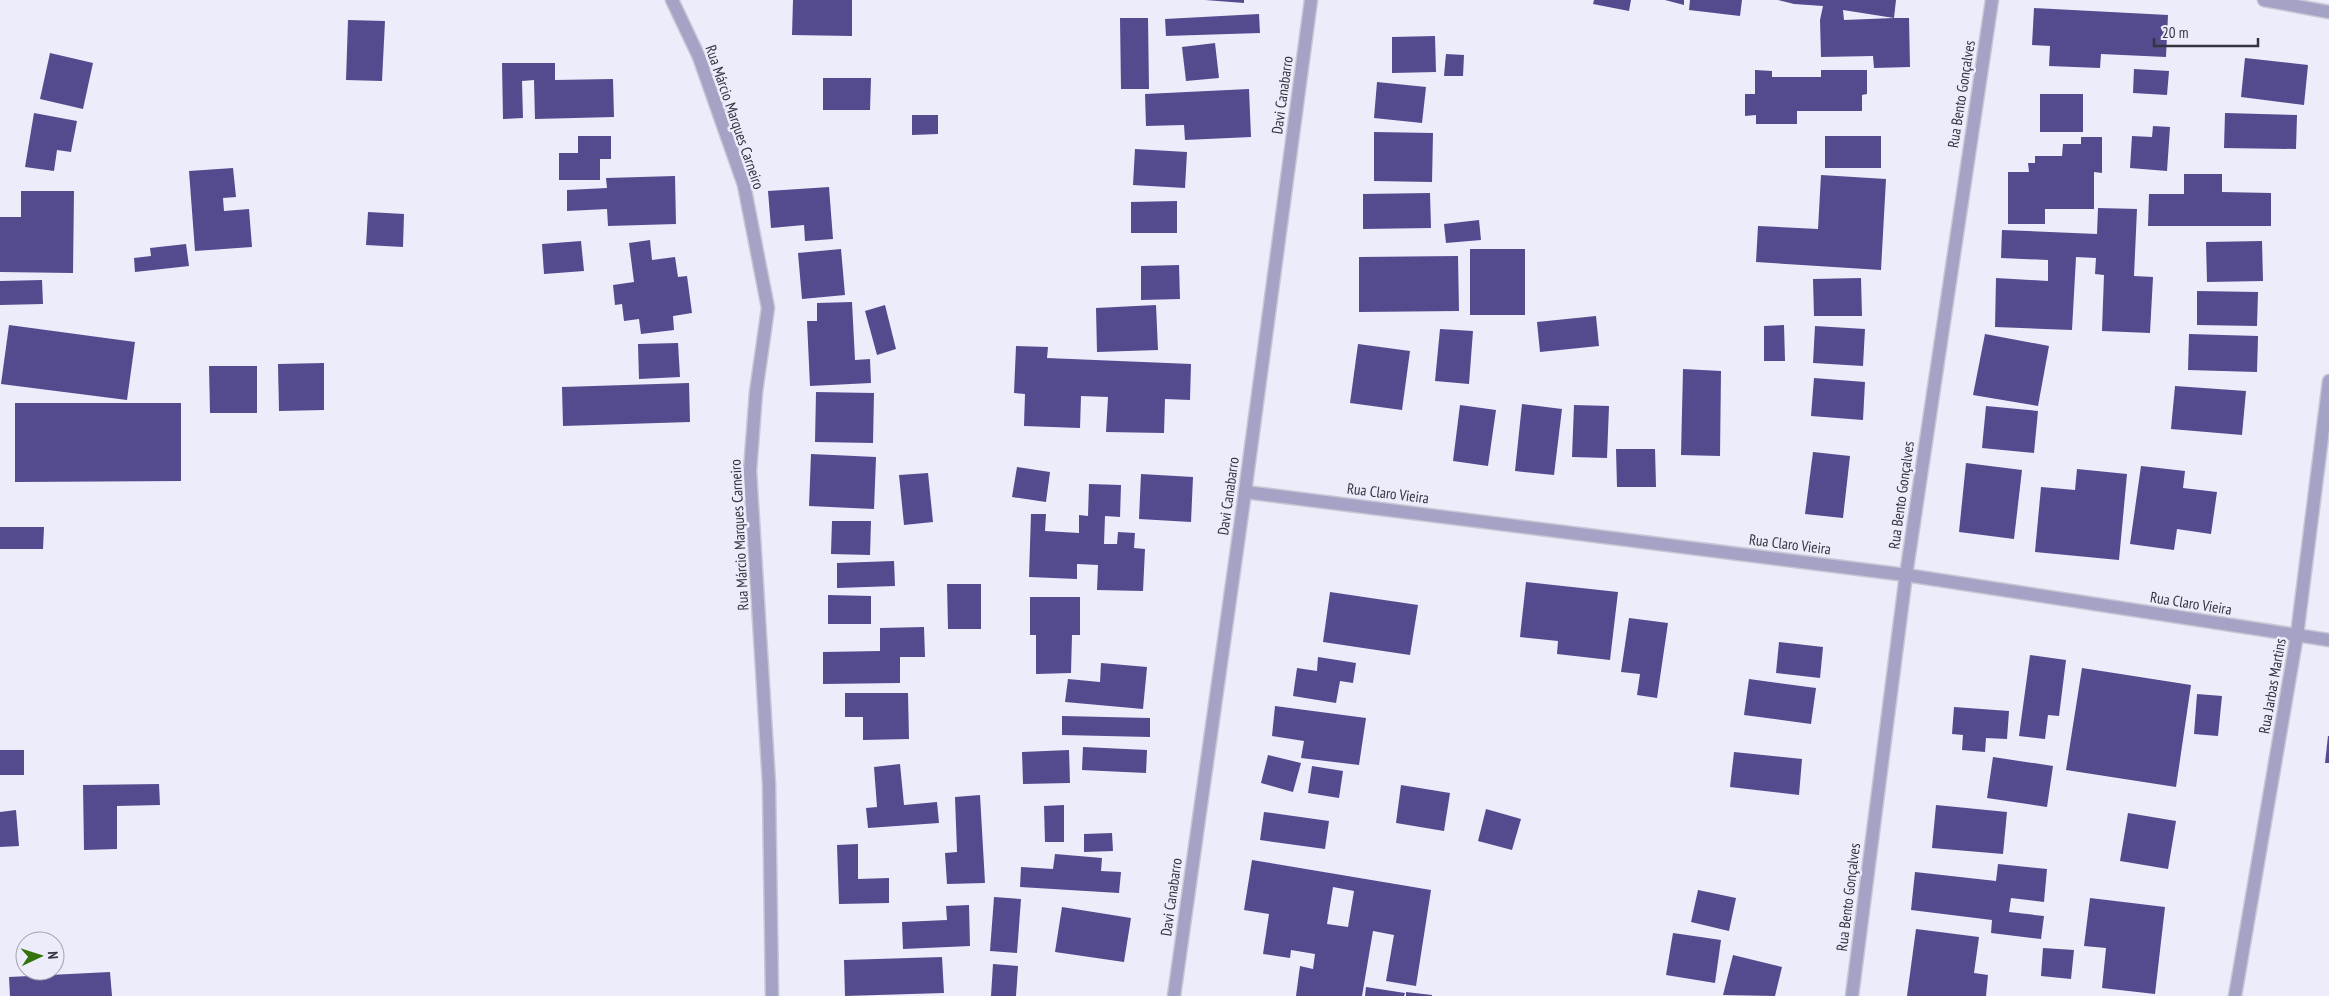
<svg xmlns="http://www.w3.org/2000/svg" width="2329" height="996" viewBox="0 0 2329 996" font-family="'PT Sans Narrow',sans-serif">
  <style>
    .building { fill: #544b8f; fill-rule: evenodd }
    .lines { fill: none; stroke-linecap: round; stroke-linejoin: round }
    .minor-casing { stroke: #c7c7d5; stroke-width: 15 }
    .minor { stroke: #a5a3c5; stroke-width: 12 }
    .labels { text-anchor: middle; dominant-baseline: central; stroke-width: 5; stroke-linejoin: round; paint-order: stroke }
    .street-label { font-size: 15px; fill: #343341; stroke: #ececfa }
  </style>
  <rect width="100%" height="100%" fill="#ececfa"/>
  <g class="building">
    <path d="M793 0H852V36L792 35Z"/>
    <path d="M1205 0H1244V3Z"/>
    <path d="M1594 0H1631L1629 11 1593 4Z"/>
    <path d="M1665 0H1684V5Z"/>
    <path d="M1690 0H1742L1740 16 1689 10Z"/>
    <path d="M1778 0H1896L1894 18H1909L1910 67 1874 68 1873 56 1821 57 1820 20 1823 6 1794 4ZM1843 10 1894 18 1844 20Z"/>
    <path d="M2034 8 2168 15 2166 57 2101 54 2100 68 2049 66 2050 46 2032 45Z"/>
    <path d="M1259 14 1260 33 1166 36 1165 19Z"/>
    <path d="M1120 18H1148L1149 89H1121Z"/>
    <path d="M348 20 385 21 382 81 346 80Z"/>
    <path d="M1435 36 1436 72 1392 73V37Z"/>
    <path d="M1215 43 1219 78 1186 81 1182 47Z"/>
    <path d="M50 53 93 63 83 109 40 99Z"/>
    <path d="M1446 54 1464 55 1463 76H1444Z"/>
    <path d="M2245 58 2308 65 2304 105 2241 97Z"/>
    <path d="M502 63H555V80L613 79 614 117 535 119 534 80 522 81 523 118 503 119Z"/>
    <path d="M2134 69 2169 71 2167 95 2133 93Z"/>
    <path d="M1755 70 1772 71V77H1821V70H1867V94L1862 95V111H1797V124H1756V115L1745 116V94H1755Z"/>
    <path d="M823 78H871L870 110H823Z"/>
    <path d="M1377 82 1426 87 1422 123 1374 118Z"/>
    <path d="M1249 89 1251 137 1185 140 1184 125 1146 126 1145 94Z"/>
    <rect x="2040" y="94" width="43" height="38"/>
    <path d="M34 113 77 121 71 152 57 150 54 171 25 167Z"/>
    <path d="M2225 113 2297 115 2296 149 2224 148Z"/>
    <path d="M912 115H938V134L912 135Z"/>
    <path d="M2153 126 2170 127 2167 171 2130 168 2132 136 2152 137Z"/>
    <path d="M1374 132 1433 133 1432 182 1374 181Z"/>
    <path d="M578 136H611V159H600V180H559V153H578Z"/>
    <rect x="1825" y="136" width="56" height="32"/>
    <path d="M2081 137H2102V173L2094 172V209H2045V224H2008V172H2029L2028 163H2035V156H2062L2063 144H2081Z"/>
    <path d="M1135 149 1187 152 1185 188 1133 185Z"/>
    <path d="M233 168 236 197 223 198 224 211 249 209 252 247 195 251 189 171Z"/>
    <path d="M2184 174H2222V192L2271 193V226H2148L2149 194H2184Z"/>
    <path d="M1821 175 1886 179 1881 270 1756 262 1758 226 1818 229Z"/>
    <path d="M675 176 676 224 608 226 607 209 567 211V190L607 188 606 178Z"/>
    <path d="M829 187 833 239 805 241 804 225 771 228 768 191Z"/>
    <path d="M21 191H74L73 273 0 272V217H21Z"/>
    <path d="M1430 193 1431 228 1363 229V194Z"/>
    <path d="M1177 201V233H1131V202Z"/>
    <path d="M2098 208 2137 209 2134 276 2153 277 2150 333 2102 331 2104 275 2095 274 2096 258 2076 257 2072 330 1995 327 1996 278 2048 281V260L2001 258 2002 230 2097 234Z"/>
    <path d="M368 212 404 214 403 247 366 245Z"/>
    <path d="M1479 220 1481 240 1446 243 1444 224Z"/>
    <path d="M650 240 652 260 675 257 678 277 687 276 692 313 673 316 674 330 641 334 639 319 624 321 622 304 615 305 613 285 634 282 629 243Z"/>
    <path d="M581 241 584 271 544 274 542 244Z"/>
    <path d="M2262 241 2263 281 2207 282 2206 242Z"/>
    <path d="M186 244 189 266 135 272 134 258 151 256 150 248Z"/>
    <path d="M841 249 845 295 802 299 798 253Z"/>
    <rect x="1470" y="249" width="55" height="66"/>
    <path d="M1458 256 1459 311 1359 312V257Z"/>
    <path d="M1179 265 1180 299 1141 300V266Z"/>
    <path d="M1861 278 1862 316H1814L1813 279Z"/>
    <path d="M42 280 43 304 0 305V281Z"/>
    <path d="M2197 291 2258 292 2257 326 2197 325Z"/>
    <path d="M852 302 855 360 870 359 871 383 810 386 807 321H817V303Z"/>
    <path d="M885 305 896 349 877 355 865 311Z"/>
    <path d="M1156 305 1158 350 1097 352 1096 308Z"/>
    <path d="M1596 316 1599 346 1540 352 1537 322Z"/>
    <path d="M9 325 135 342 127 400 1 384Z"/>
    <path d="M1784 325 1785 361H1764V326Z"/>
    <path d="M1815 326 1865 329 1863 366 1813 363Z"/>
    <path d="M1440 329 1473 331 1469 384 1435 381Z"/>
    <path d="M1985 334 2049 346 2038 406 1973 395Z"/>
    <path d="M2189 334 2258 336 2257 372 2188 370Z"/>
    <path d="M678 343 680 377 639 379 638 344Z"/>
    <path d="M1358 344 1410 351 1402 410 1350 403Z"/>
    <path d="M1016 346 1048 347 1047 358 1191 364 1190 400 1165 399 1164 433 1106 432 1108 397 1081 396 1080 428 1024 426 1025 394 1014 393Z"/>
    <path d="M324 363V410L279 411 278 364Z"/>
    <path d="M209 366H257V413H210Z"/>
    <path d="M1683 369 1721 371 1720 456 1681 455Z"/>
    <path d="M1814 378 1865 382 1863 420 1811 416Z"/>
    <path d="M689 383 690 422 563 426 562 387Z"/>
    <path d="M2175 386 2246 391 2242 435 2171 429Z"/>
    <path d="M816 392 874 393 873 443 815 442Z"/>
    <path d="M15 403H181V481L15 482Z"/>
    <path d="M1522 404 1562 409 1554 475 1515 471Z"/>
    <path d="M1460 405 1496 410 1488 466 1453 461Z"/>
    <path d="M1574 405 1609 406 1607 458 1572 457Z"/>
    <path d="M1986 406 2038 411 2034 453 1982 448Z"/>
    <path d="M1616 449H1655L1656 487H1617Z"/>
    <path d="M1813 452 1850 456 1843 518 1805 514Z"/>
    <path d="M811 454 876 457 874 509 809 506Z"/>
    <path d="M1966 463 2022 470 2014 539 1959 532Z"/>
    <path d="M2141 466 2185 471 2183 488 2217 492 2211 534 2177 529 2174 550 2130 544Z"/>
    <path d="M1017 467 1050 472 1046 502 1012 497Z"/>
    <path d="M2077 469 2127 474 2119 560 2035 552 2041 487 2075 490Z"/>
    <path d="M928 473 933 522 904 525 899 475Z"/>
    <path d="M1141 474 1193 477 1191 522 1139 519Z"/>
    <path d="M1089 484 1121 485 1120 517 1105 516 1104 544H1117L1118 532 1135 533 1134 548 1145 549 1143 591 1097 590 1098 565 1077 564V579L1029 577 1031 514H1046L1045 531 1079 533V515L1088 516Z"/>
    <path d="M832 521H871L870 555 831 554Z"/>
    <path d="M0 527H44L43 549H0Z"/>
    <path d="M894 561 895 586 837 588V563Z"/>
    <path d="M1526 582 1618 592 1610 660 1557 654 1558 641 1520 637Z"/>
    <path d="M947 584H981V629H948Z"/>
    <path d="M1330 592 1418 605 1410 655 1323 642Z"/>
    <path d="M828 595 871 596V624H828Z"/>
    <path d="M1030 597H1080V635H1072L1071 673 1036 674V635H1030Z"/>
    <path d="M1629 618 1668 623 1657 698 1637 695 1640 674 1621 672Z"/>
    <path d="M924 627 925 657H900V683L823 684V652L880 651V628Z"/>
    <path d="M1779 642 1823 647 1820 678 1776 673Z"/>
    <path d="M2030 655 2066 660 2059 716 2048 715 2045 739 2019 736Z"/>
    <path d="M1318 657 1356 663 1353 683 1340 681 1336 703 1293 696 1297 668 1317 671Z"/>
    <path d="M1101 663 1147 667 1143 709 1065 702 1068 679 1100 682Z"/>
    <path d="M2082 668 2191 685 2176 787 2066 770Z"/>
    <path d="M1749 679 1816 688 1811 724 1744 715Z"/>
    <path d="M845 693H908L909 739 863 740V717H845Z"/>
    <path d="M2197 694 2222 696 2218 736 2194 734Z"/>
    <path d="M1275 706 1366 718 1359 765 1301 758 1304 741 1272 736Z"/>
    <path d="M1954 707 2009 711 2007 739 1986 738 1985 752 1962 750 1963 735 1952 734Z"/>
    <path d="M1062 716 1150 718V737L1062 735Z"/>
    <path d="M2328 736H2329V763H2325Z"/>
    <path d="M1083 747 1147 750 1146 773 1082 770Z"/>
    <rect x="0" y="750" width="24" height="25"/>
    <path d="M1069 750 1070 783 1023 784 1022 752Z"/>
    <path d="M1734 752 1802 759 1799 795 1730 787Z"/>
    <path d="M1268 755 1301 763 1293 792 1261 783Z"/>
    <path d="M1993 757 2053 766 2047 807 1987 798Z"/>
    <path d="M900 764 904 805 937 802 939 823 868 828 866 808 877 807 874 767Z"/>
    <path d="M1312 766 1343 771 1339 798 1308 793Z"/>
    <path d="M159 784 160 805 117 806V849L84 850 83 785Z"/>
    <path d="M1401 785 1450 793 1444 831 1396 823Z"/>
    <path d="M980 795 985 883 947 884 945 853 957 852 955 797Z"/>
    <path d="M1064 805V842H1045L1044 806Z"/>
    <path d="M1936 805 2007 812 2003 854 1932 848Z"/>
    <path d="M1486 809 1521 819 1512 850 1478 841Z"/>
    <path d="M16 810 19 846 0 847V812Z"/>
    <path d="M1264 812 1329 821 1325 849 1260 840Z"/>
    <path d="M2128 813 2176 821 2168 869 2120 861Z"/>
    <path d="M1112 833 1113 851 1084 852V834Z"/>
    <path d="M858 844V879L889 878V903L839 904 837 845Z"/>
    <path d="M1055 854 1102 858 1101 871 1121 872 1119 893 1020 887 1021 867 1053 869Z"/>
    <path d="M1252 860 1431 890 1416 986 1386 981 1394 935 1373 931 1362 996H1296L1300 966 1313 969 1315 954 1291 950 1290 958 1263 954 1269 914 1244 910ZM1333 887 1354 891 1348 927 1327 924Z"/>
    <path d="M1998 864 2047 869 2044 902 2011 898 2009 912 2044 916 2041 939 1991 933 1992 920 1911 910 1915 872 1996 881Z"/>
    <path d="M1698 890 1736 898 1729 931 1691 922Z"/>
    <path d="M994 897 1021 899 1017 953 990 951Z"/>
    <path d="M2090 898 2165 907 2155 994 2102 988 2106 948 2084 946Z"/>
    <path d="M969 905 970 946 903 949 902 922 947 920 946 906Z"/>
    <path d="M1062 907 1131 918 1124 962 1055 952Z"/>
    <path d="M1916 929 1979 937 1974 973 1988 975 1986 996H1907Z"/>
    <path d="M1673 933 1721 940 1715 983 1666 975Z"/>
    <path d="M2043 948 2074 950 2071 979 2041 976Z"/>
    <path d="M1733 955 1782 967 1775 996 1723 995Z"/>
    <path d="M942 957 944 993 845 996 844 960Z"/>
    <path d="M993 964 1018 966 1016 996H991Z"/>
    <path d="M110 972 112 996H10L9 977Z"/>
    <path d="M1366 987 1405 993 1404 996H1365Z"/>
    <path d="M1406 992 1432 995V996H1406Z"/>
  </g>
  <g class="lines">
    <g class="minor-casing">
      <g id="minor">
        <path d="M672 0 699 57 744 185 768 308 756 392 750 471 769 784 772 996"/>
        <path d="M2264 0 2329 12"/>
        <path d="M1245 492 1906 575 2329 640"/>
        <path d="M1174 996 1245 492 1311 0"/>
        <path d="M1852 996 1906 575 1992 0"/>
        <path d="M2235 996 2297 635 2329 381"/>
      </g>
    </g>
    <use href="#minor" class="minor"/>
  </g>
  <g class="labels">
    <g class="street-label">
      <text transform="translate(1961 94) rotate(-81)">Rua Bento Gonçalves</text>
      <text transform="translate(1282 95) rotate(-82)">Davi Canabarro</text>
      <text transform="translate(735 117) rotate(71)">Rua Márcio Marques Carneiro</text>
      <text transform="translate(1388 493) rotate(7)">Rua Claro Vieira</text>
      <text transform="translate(1901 495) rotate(-82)">Rua Bento Gonçalves</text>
      <text transform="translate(1228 496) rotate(-82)">Davi Canabarro</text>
      <text transform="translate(739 535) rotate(-93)">Rua Márcio Marques Carneiro</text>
      <text transform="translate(1790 544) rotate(7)">Rua Claro Vieira</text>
      <text transform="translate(2191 603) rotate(9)">Rua Claro Vieira</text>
      <text transform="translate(2272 686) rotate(-80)">Rua Jarbas Martins</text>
      <text transform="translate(1171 897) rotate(-82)">Davi Canabarro</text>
      <text transform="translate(1848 897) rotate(-83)">Rua Bento Gonçalves</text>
    </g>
  </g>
  <g transform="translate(40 956) rotate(86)"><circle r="24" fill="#ececfa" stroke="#a2a2b0"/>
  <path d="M0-4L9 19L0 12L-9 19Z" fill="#33730c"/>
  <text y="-8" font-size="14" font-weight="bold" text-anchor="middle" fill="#343341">N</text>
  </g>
  <path d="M2154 38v8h104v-8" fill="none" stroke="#343341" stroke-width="2.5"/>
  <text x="2162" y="38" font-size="15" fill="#343341" stroke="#ececfa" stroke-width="4" paint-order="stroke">20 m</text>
</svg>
